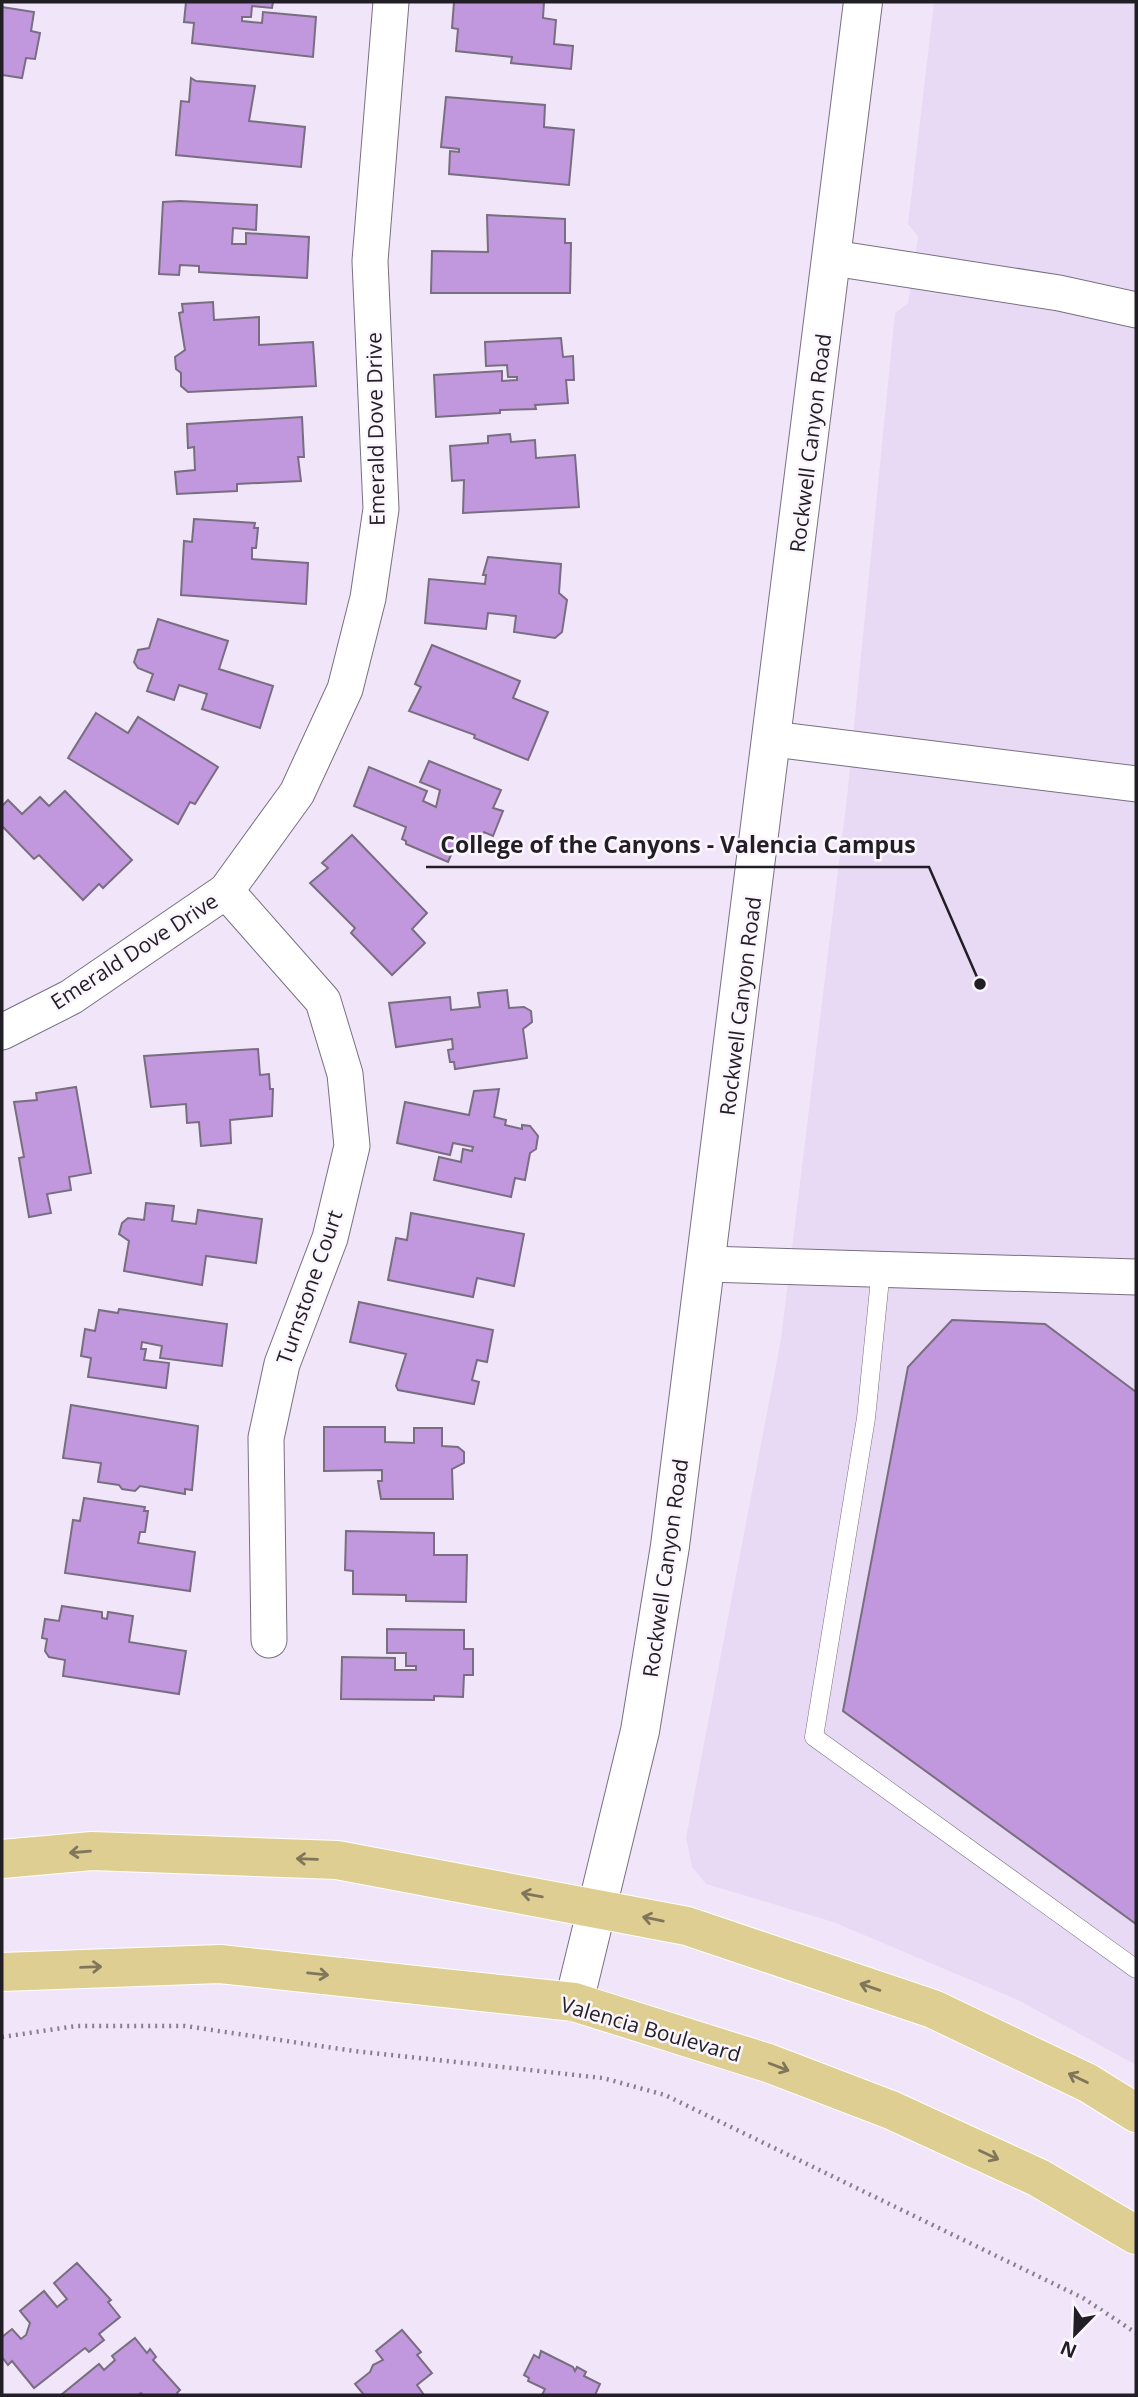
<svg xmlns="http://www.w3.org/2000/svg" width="1138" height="2397" viewBox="0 0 1138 2397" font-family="'Open Sans',sans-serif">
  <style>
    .built { fill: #e8daf4 }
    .building { fill: #c198de; stroke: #786e7f; stroke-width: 2 }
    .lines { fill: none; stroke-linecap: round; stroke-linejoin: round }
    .lane-casing { stroke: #786f80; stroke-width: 19 }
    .street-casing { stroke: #786f80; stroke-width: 37 }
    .secondary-casing { stroke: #786f80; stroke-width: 40 }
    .primary-casing { stroke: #fff; stroke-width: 40 }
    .path { stroke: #877f8c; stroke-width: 4.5; stroke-dasharray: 2 5; stroke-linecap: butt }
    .lane { stroke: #fff; stroke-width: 18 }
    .street { stroke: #fff; stroke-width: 35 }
    .secondary { stroke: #fff; stroke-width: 38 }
    .primary { stroke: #dfce92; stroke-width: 38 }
    .oneway { stroke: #80765c }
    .labels { text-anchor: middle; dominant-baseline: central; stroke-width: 5; stroke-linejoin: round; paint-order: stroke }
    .street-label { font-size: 21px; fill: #221e25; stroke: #fbf6fe }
    .leader { fill: none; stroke: #221e25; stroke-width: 2.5 }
    .callout-dot { fill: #221e25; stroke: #fbf6fe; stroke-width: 2.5 }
    .callout-label { font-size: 23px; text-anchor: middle; font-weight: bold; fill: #221e25; stroke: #fbf6fe; stroke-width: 5; stroke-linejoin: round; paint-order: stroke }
  </style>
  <rect width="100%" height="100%" fill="#f1e6f9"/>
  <path class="built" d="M934 2H1136V2065L1018 2000 833 1922 706 1884 692 1867 686 1838 781 1339 847 797 895 313 908 303 918 237 908 224Z"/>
  <g class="building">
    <path d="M186 2H273L272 8 252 6 251 17H242V21L262 23 263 12 316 17 313 57 192 43 194 23 184 22Z"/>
    <path d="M454 2H544L543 18 556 20 554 44 573 46 571 69 511 63 512 57 456 51 458 29 452 28Z"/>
    <path d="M2 7 34 12 31 31 40 33 35 59 26 58 22 78 2 75Z"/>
    <path d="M191 78 196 81 255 86 249 121 305 127 301 167 176 155 181 101 189 102Z"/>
    <path d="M446 97 545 105 544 127 574 130 569 185 449 174 450 151 459 152V149L441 147Z"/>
    <path d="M180 201 257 205 256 230 233 228 232 244H246V233L309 237 307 278 199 272V266L180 265 179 275 159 274 163 202Z"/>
    <path d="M487 215 565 219V243H571L570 293H431L432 251 488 252Z"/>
    <path d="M213 302 214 320 259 317V345L313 342 316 386 188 392 181 386V373L176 369 175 357 185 350 179 313 183 312 182 304Z"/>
    <path d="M561 338 563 357 573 356 574 380H566L568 403 535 405 536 409 500 410V413L436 417 434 375 502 371V381L517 380V377H508L507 365 486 366 485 342Z"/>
    <path d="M302 417 304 457H298L301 481 237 484V491L177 494 175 472 195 470 194 447 188 448 187 424Z"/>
    <path d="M510 434 511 442 535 440 536 458 575 455 579 507 463 513 464 480 452 481 450 446 488 443V436Z"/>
    <path d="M194 519 255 523 254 528H258L256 548H252V559L308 563 306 604 181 595 184 541 192 542Z"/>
    <path d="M488 557 561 564 559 593 567 600 562 632 555 638 514 632 516 616 488 613 486 629 425 623 429 579 485 584 486 575H483Z"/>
    <path d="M158 619 228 641 219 669 273 686 260 728 202 709 207 694 179 685 174 700 147 691 153 674 138 668 134 662 138 650 149 648Z"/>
    <path d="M432 645 520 681 513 698 548 712 528 760 474 738 475 735 409 711 421 687 415 684Z"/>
    <path d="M96 713 128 733 138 717 218 767 195 804 190 802 178 824 68 758Z"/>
    <path d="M429 761 501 790 493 808 503 811 493 836 484 832 476 852 456 843 448 862 406 844V841L402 839 406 827 354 806 369 767 427 791 423 801 436 807 440 790 420 782Z"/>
    <path d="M65 791 132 860 103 888 99 884 83 900 39 855 34 859 2 826V806L8 800 22 814 40 797 49 806Z"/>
    <path d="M352 835 427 913 412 929 425 943 392 975 351 933 355 928 310 883 328 868 322 863Z"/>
    <path d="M507 990 509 1008 524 1007 531 1011 532 1022 523 1029 527 1058 455 1069 454 1062H450L448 1050 453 1049 452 1039 396 1047 389 1003 450 997 451 1010 480 1007 478 993Z"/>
    <path d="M258 1049 260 1075 269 1074 270 1089H273L272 1116 230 1120 231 1143 201 1146 199 1122 187 1123 186 1104 151 1107 144 1056Z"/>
    <path d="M76 1087 91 1173 69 1177 71 1190 47 1194 51 1213 29 1217 19 1158 24 1157 14 1102 37 1100 36 1093Z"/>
    <path d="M499 1089 494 1117 506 1120 505 1125 522 1129V1125L530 1126 538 1136 536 1149 530 1153 525 1180 515 1178 511 1197 434 1180 439 1157 461 1162 463 1149 472 1151 473 1147 453 1143 450 1155 397 1143 405 1102 469 1115 474 1091Z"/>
    <path d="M146 1203 174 1206 172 1221 196 1224 198 1210 262 1219 256 1263 206 1256 202 1285 124 1271 129 1241 119 1234 122 1223 128 1218 144 1220Z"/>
    <path d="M411 1213 524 1234 514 1286 477 1278 473 1297 388 1280 396 1238 407 1240Z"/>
    <path d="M359 1302 493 1330 487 1362 477 1360 472 1380 479 1382 474 1404 398 1390 396 1386 406 1354 350 1342Z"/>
    <path d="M119 1309 227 1324 222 1366 160 1358 162 1346 142 1342 141 1349H146L144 1360 169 1363 166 1388 88 1377 91 1358 81 1356 85 1329 95 1331 99 1310 118 1313Z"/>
    <path d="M952 1320 1045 1324 1136 1392V1924L843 1711 908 1367Z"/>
    <path d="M71 1405 198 1426 192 1490 185 1489V1494L140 1486 135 1491 122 1489 119 1485 98 1482 101 1463 63 1458Z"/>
    <path d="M324 1427H385V1442L414 1443V1428H442V1446L458 1447 464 1452V1463L452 1469 453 1499H381L378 1481H382V1470L324 1471Z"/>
    <path d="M84 1498 145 1507 144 1511H148L145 1532H140L138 1543 195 1552 190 1591 65 1573 73 1520 80 1521Z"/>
    <path d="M346 1531 434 1533V1555H467L466 1602 406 1601V1595L353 1594V1571L345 1570Z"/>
    <path d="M62 1606 102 1612V1618L107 1619 108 1612 133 1616 129 1642 186 1651 179 1694 63 1676 65 1660 49 1657 45 1651 47 1639 42 1638 45 1619 59 1621Z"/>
    <path d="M387 1629 464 1630V1649H473V1675H464L463 1697 434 1696V1700L341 1699 342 1657 395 1658V1670H416V1666H406V1653H387Z"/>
    <path d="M77 2263 111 2300 108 2302 120 2317 99 2334 104 2340 89 2352 85 2348 34 2388 12 2361 8 2365 2 2357V2337L12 2329 21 2339 26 2335 30 2323 20 2311 44 2291 57 2307 67 2299 54 2283Z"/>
    <path d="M402 2330 421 2352 417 2355 432 2373 417 2385 424 2395H364L355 2384 370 2372 373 2365 383 2360 376 2351Z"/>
    <path d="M135 2338 147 2353 150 2349 156 2357 153 2360 180 2390 177 2393 178 2395H143L141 2393 138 2395H61L99 2364 104 2370 115 2360 112 2356Z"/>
    <path d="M541 2351 573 2367 575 2371 577 2367 586 2372 584 2376 600 2384 595 2395H542L545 2389 528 2381 529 2378 524 2375 534 2355 539 2358Z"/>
  </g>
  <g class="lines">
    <g class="lane-casing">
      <path id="lane" d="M881 1269 866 1418 814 1737 1136 1969"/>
    </g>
    <g class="street-casing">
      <g id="street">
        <path d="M833 258 1059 293 1136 310"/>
        <path d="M773 739 1136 784"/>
        <path d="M226 891 323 1001 345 1074 352 1146 330 1238 282 1364 266 1438 269 1640"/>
        <path d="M2 1032 71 997 226 891 297 793 345 689 368 598 381 509 370 261 391 2"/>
        <path d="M707 1264 1136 1277"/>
      </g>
    </g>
    <g class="secondary-casing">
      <path id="secondary" d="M574 2002 640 1731 670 1546 863 2"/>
    </g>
    <g class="primary-casing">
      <g id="primary">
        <path d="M2 1859 92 1851 337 1860 687 1926 933 2009 1088 2083 1136 2113"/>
        <path d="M2 1972 220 1964 574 2002 768 2063 891 2110 1039 2178 1136 2235"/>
      </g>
    </g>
    <path class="path" d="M2 2037 76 2026H185L354 2051 603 2078 665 2095 1083 2298 1136 2333"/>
    <use href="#lane" class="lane"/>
    <use href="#street" class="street"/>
    <use href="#secondary" class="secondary"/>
    <use href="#primary" class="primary"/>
  </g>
  <defs><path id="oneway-shaft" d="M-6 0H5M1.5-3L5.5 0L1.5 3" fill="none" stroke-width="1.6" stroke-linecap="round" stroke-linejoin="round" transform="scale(1.75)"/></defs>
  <g class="oneway">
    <use href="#oneway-shaft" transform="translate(80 1852) rotate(175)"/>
    <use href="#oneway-shaft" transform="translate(307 1859) rotate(-178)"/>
    <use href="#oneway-shaft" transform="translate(532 1895) rotate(-170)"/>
    <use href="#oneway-shaft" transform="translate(653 1919) rotate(-168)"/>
    <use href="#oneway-shaft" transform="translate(91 1967) rotate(-2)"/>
    <use href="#oneway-shaft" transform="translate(318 1974) rotate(6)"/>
    <use href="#oneway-shaft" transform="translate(870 1987) rotate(-161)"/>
    <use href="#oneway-shaft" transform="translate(779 2067) rotate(21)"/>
    <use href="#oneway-shaft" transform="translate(1078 2078) rotate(-154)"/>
    <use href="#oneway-shaft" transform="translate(989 2155) rotate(25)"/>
  </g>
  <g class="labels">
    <g class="street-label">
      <text transform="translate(375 429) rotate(-91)">Emerald Dove Drive</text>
      <text transform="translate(810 443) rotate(-83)">Rockwell Canyon Road</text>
      <text transform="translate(134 951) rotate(-33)">Emerald Dove Drive</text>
      <text transform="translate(740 1006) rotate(-83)">Rockwell Canyon Road</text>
      <text transform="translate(309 1287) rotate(-71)">Turnstone Court</text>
      <text transform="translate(665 1568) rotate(-82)">Rockwell Canyon Road</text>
      <text transform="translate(651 2029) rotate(16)">Valencia Boulevard</text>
    </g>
  </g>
  <path class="leader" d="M980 984L929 867H426"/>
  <circle class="callout-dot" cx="980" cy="984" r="7"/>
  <g class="callout-label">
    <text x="678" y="853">College of the Canyons - Valencia Campus</text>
  </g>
  <rect width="1138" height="2397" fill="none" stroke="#221e25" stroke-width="7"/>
  <g transform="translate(1075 2334) rotate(203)" stroke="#fbf6fe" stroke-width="5" paint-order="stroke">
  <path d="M0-5L12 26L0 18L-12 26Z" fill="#221e25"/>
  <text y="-10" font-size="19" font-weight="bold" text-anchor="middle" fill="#221e25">N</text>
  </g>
</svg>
